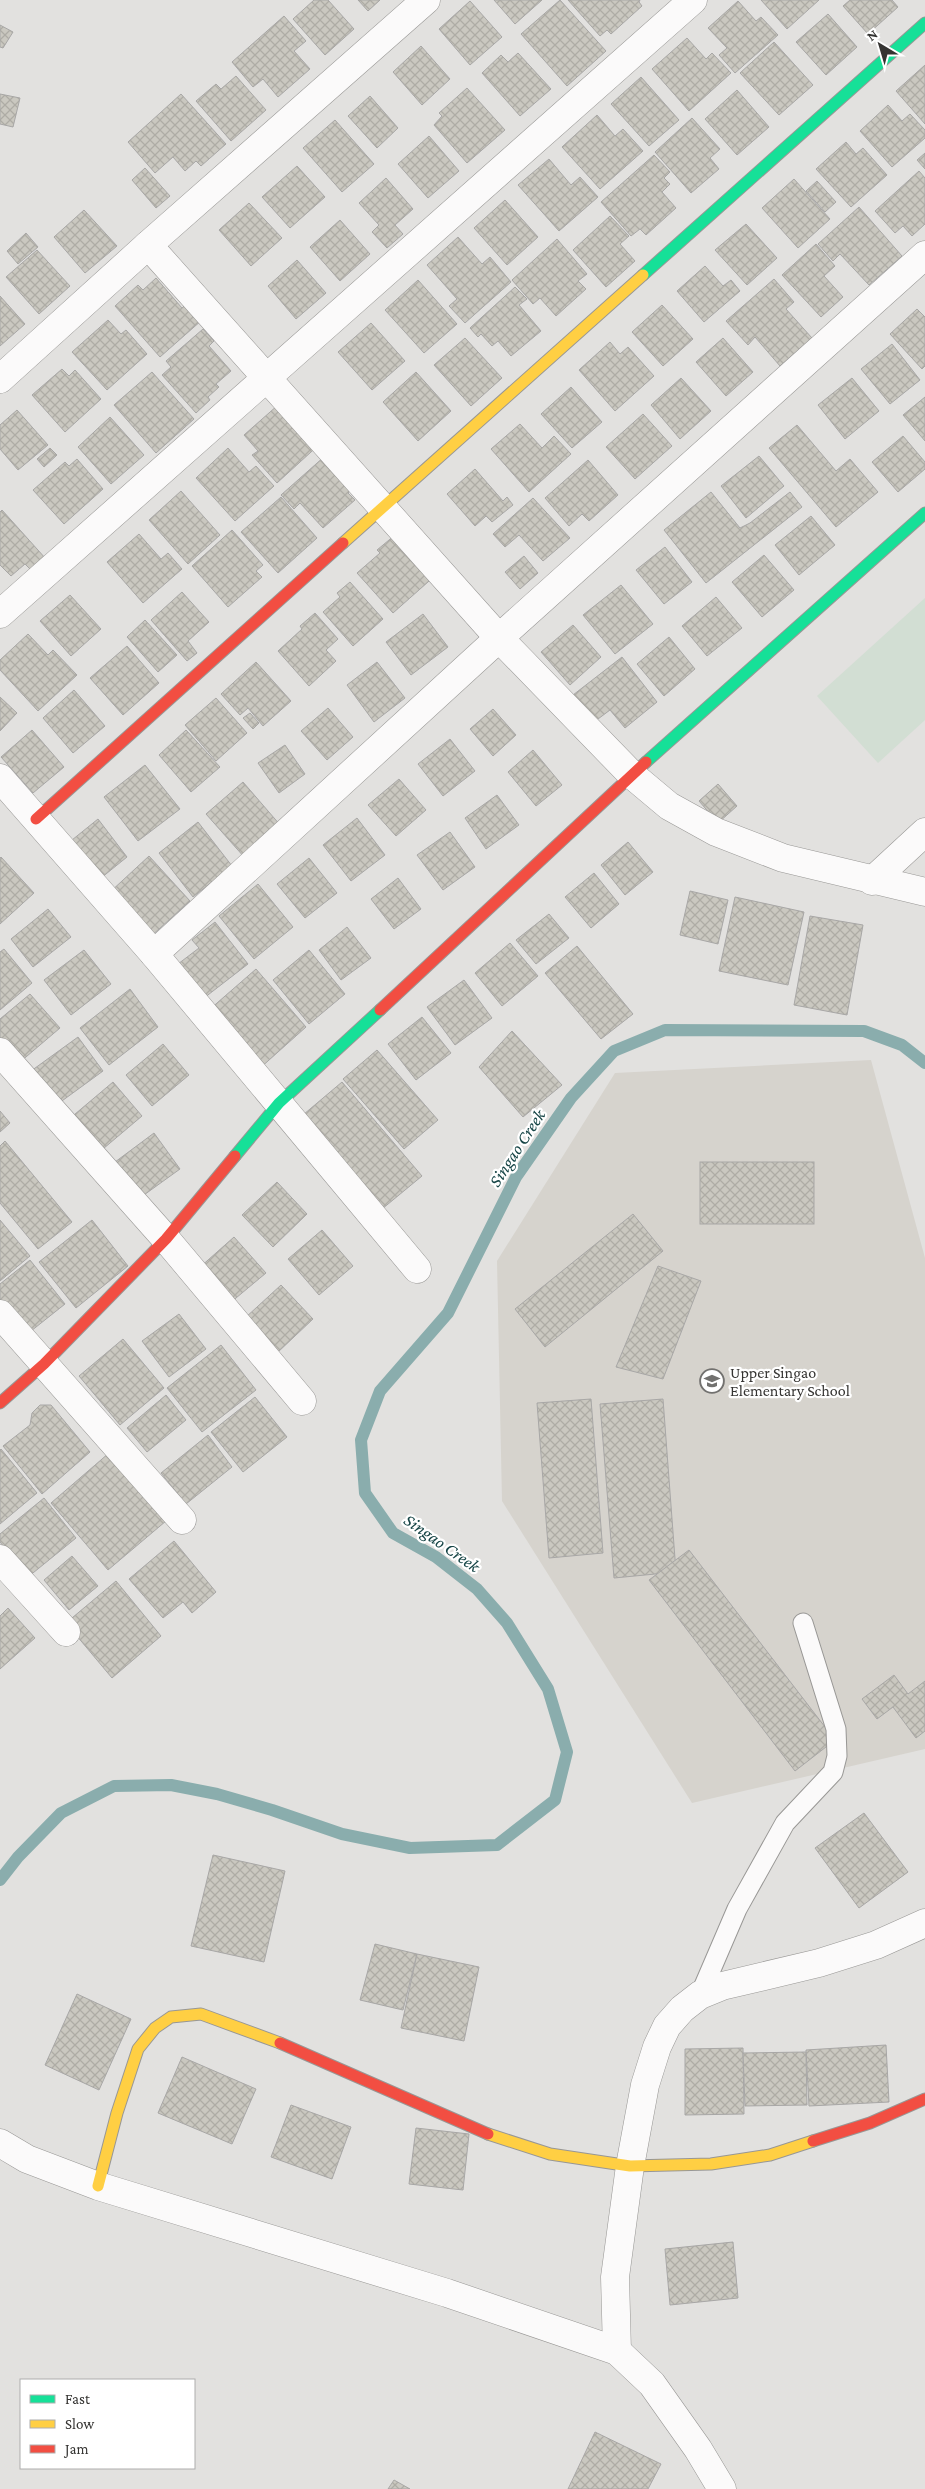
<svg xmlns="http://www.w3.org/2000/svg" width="925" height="2489" viewBox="0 0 925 2489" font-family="'Crimson Pro',serif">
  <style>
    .built { fill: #d6d3cd }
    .park { fill: #d2ded3 }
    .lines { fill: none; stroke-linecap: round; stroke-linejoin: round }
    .stream { stroke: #8aadad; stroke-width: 12 }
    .building { fill: url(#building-cross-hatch); stroke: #a8a7a6 }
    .lane-casing { stroke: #989795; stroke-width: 21 }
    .street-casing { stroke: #989795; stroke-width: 29 }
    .fast-casing { stroke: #989795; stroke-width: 13 }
    .slow-casing { stroke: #989795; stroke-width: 13 }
    .jam-casing { stroke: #989795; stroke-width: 13 }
    .lane { stroke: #fbfafa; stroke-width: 19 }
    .street { stroke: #fbfafa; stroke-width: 28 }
    .fast { stroke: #16e098; stroke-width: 11 }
    .slow { stroke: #ffcf43; stroke-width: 11 }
    .jam { stroke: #f24e42; stroke-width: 11 }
    .labels { text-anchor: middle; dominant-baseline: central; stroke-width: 4.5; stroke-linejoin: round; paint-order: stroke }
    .poi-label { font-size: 16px; fill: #353432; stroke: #fff; text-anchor: start }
    .water-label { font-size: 18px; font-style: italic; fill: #164546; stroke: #fff }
  </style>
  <defs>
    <pattern id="building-cross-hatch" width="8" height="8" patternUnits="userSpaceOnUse" patternTransform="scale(1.25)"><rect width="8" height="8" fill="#cac8c0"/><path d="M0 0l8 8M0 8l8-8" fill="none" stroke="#aeaca5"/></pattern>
  </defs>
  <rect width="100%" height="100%" fill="#e2e1df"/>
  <path class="built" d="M871 1060 925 1258V1749L692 1803 502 1501 497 1261 615 1073Z"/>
  <path class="park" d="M925 598V720L878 763 817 696Z"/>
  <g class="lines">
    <path class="stream" d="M0 1880 18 1857 61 1813 114 1786 171 1785 217 1794 272 1810 342 1834 410 1848 497 1845 555 1800 567 1752 548 1689 507 1623 477 1589 436 1557 393 1533 365 1493 361 1440 380 1391 448 1313 516 1177 571 1098 614 1051 665 1030 864 1031 902 1045 925 1063"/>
  </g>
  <g class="building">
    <path d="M314 0H328L354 29 325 55 293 19Z"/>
    <path d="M358 0H380L368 11Z"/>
    <path d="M494 0H542L515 24Z"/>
    <path d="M560 0 606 51 567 86 521 34Z"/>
    <path d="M568 0H640L639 2 642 6 611 34 607 30 600 36Z"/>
    <path d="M761 0H819L787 29Z"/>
    <path d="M850 0H892L898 7 868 34 843 6Z"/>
    <path d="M470 1 502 37 470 65 439 29Z"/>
    <path d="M738 1 756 21 761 17 778 35 735 73 719 55 727 48 708 28Z"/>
    <path d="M828 14 857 47 826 75 796 42Z"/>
    <path d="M284 16 306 41 294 51 310 69 278 97 263 79 253 87 232 62Z"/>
    <path d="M0 25 13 32 3 48 0 47Z"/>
    <path d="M687 38 706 59 712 53 731 73 689 111 652 69Z"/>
    <path d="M774 42 813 85 779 115 740 73Z"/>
    <path d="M421 46 450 79 422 105 393 72Z"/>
    <path d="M518 53 551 89 520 116 482 73 501 55 508 62Z"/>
    <path d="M925 65V124L896 91Z"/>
    <path d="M236 76 266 110 231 141 196 101 216 84 221 89Z"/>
    <path d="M641 77 679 120 649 146 611 104Z"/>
    <path d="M467 88 505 130 467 163 434 125 442 116 439 113Z"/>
    <path d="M737 90 769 127 737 155 705 119Z"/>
    <path d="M0 94 20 98 13 127 0 124Z"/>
    <path d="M181 94 226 144 201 166 196 161 185 171 173 157 155 173 128 142Z"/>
    <path d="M370 96 398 128 377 148 348 116Z"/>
    <path d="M888 105 902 121 910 114 925 130V138L892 167 860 131Z"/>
    <path d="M597 115 615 136 623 129 643 151 600 189 562 147Z"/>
    <path d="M692 118 720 149 710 158 719 169 691 193 655 152Z"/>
    <path d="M335 120 374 164 342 192 303 148Z"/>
    <path d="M429 136 459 171 428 198 398 164Z"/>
    <path d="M846 142 856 154 863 148 887 175 851 207 816 169Z"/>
    <path d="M925 153V169L917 160Z"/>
    <path d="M654 155 670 172 664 178 670 184 662 192 676 208 646 235 640 229 631 236 601 202Z"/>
    <path d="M549 159 571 185 580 177 598 197 559 231 518 185Z"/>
    <path d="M297 166 325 197 290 228 262 197Z"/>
    <path d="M145 168 170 196 156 208 132 180Z"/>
    <path d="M919 171 925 178V224L912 236 903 226 895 233 875 211Z"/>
    <path d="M386 178 413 209 395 225 403 234 387 248 372 232 379 225 359 203Z"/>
    <path d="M794 179 830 219 798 248 762 208Z"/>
    <path d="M817 181 836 202 825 212 806 191Z"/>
    <path d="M505 200 538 237 507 265 474 228Z"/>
    <path d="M249 203 282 238 251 266 219 230Z"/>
    <path d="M859 207 902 256 869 285 840 254 833 261 818 244Z"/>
    <path d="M84 210 117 246 85 273 54 237Z"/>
    <path d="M610 216 629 236 620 244 635 261 606 287 573 250Z"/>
    <path d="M340 220 370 254 340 281 310 247Z"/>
    <path d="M746 224 777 258 747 285 715 250Z"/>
    <path d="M26 233 38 247 18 264 7 251Z"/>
    <path d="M458 237 482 264 490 257 511 282 465 323 449 306 457 299 427 265Z"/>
    <path d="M557 239 587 274 578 281 586 289 556 316 540 298 533 304 512 280Z"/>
    <path d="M816 244 835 266 824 276 843 297 821 317 782 275Z"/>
    <path d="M37 250 70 286 39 314 6 277Z"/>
    <path d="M297 260 326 293 296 319 268 286Z"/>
    <path d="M705 266 723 286 731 280 740 291 704 322 677 291Z"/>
    <path d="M156 278 182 308 187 303 202 320 160 357 115 306 138 285 143 290Z"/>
    <path d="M774 279 794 302 786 309 812 338 780 366 755 337 748 345 726 321Z"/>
    <path d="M418 280 457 324 424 353 385 310Z"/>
    <path d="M515 287 527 299 519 305 541 331 511 356 498 341 492 346 481 334 478 337 470 328Z"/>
    <path d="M0 296 25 324 0 346Z"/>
    <path d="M662 305 693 339 663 366 632 332Z"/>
    <path d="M917 309 925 317V366L922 369 890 334Z"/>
    <path d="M108 320 121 334 126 330 147 354 107 390 72 352Z"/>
    <path d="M371 323 405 361 372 390 338 352Z"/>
    <path d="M203 329 214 341 209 346 231 371 216 384 219 387 208 397 210 400 196 413 162 375 171 367 166 361Z"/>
    <path d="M465 338 502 378 471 406 434 365Z"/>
    <path d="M723 338 753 372 726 396 696 362Z"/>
    <path d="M610 342 620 354 628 347 654 376 615 411 579 370Z"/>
    <path d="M892 344 920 380 890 404 861 369Z"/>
    <path d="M62 369 69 376 75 370 101 399 65 432 32 395Z"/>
    <path d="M152 372 194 419 156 453 114 405Z"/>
    <path d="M416 372 451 411 418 441 383 402Z"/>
    <path d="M681 378 711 411 680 439 651 405Z"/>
    <path d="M852 378 879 411 845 439 818 405Z"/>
    <path d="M571 387 602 422 572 448 541 414Z"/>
    <path d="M925 397V441L903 415Z"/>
    <path d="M278 405 322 442 277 483 252 455 258 451 244 435Z"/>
    <path d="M17 410 48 445 18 470 0 449V425Z"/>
    <path d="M643 414 672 446 635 479 606 447Z"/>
    <path d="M110 417 144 455 111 484 78 447Z"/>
    <path d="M520 424 542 448 554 436 571 454 529 492 491 449Z"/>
    <path d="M797 425 836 471 850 459 878 492 836 527 769 448Z"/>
    <path d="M903 436 925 462V469L898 492 872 462Z"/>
    <path d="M50 448 57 455 44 467 37 459Z"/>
    <path d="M228 448 249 472 256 466 274 486 235 521 196 478Z"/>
    <path d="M325 456 353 488 348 493 355 500 323 528 300 503 294 509 281 495Z"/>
    <path d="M759 456 784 486 746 518 721 486Z"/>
    <path d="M77 459 103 489 64 524 33 490 65 462 69 466Z"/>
    <path d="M588 460 618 495 589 521 582 514 569 526 545 498Z"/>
    <path d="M475 469 503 501 507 497 513 505 492 522 486 516 475 526 447 494Z"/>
    <path d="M181 491 220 535 188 564 149 520Z"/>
    <path d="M711 492 740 528 750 523 790 492 802 507 706 583 664 530Z"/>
    <path d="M281 497 317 538 278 573 241 532Z"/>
    <path d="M533 498 570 538 543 561 519 535 505 547 493 534Z"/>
    <path d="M2 510 46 559 32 571 25 564 11 576 0 565V512Z"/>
    <path d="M811 516 835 545 799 575 775 545Z"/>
    <path d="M232 530 263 565 256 571 262 577 228 607 192 566Z"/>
    <path d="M139 534 161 559 168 553 182 569 143 603 107 562Z"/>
    <path d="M395 535 437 574 393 613 357 573 380 553 377 550Z"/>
    <path d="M665 547 692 582 664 604 636 570Z"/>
    <path d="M764 555 794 590 762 617 732 582Z"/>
    <path d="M524 556 538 573 520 589 505 572Z"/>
    <path d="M350 582 383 619 353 646 323 612 340 597 337 593Z"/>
    <path d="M621 585 653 624 615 654 583 615Z"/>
    <path d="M182 592 209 622 188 641 197 653 187 661 151 620Z"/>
    <path d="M70 595 101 629 71 656 40 621Z"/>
    <path d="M716 597 742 628 707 656 682 626Z"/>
    <path d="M315 613 338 639 326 650 336 661 309 686 278 651 302 629 300 626Z"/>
    <path d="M423 614 448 647 411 675 386 642Z"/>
    <path d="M145 620 177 655 158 672 127 637Z"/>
    <path d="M573 625 601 657 570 685 541 652Z"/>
    <path d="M28 634 48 655 53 650 77 675 38 711 0 670V660Z"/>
    <path d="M669 637 695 669 664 696 637 664Z"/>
    <path d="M127 646 159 683 123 715 90 678Z"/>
    <path d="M622 657 657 702 625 728 610 710 594 722 573 695Z"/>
    <path d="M256 662 291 701 263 726 248 708 240 715 221 694Z"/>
    <path d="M377 662 405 698 374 722 347 685Z"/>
    <path d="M74 690 105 726 73 753 43 718Z"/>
    <path d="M0 697 17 713 0 731Z"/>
    <path d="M216 698 247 733 216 761 185 725Z"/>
    <path d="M328 708 353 737 327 760 301 731Z"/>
    <path d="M493 709 516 735 493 756 470 729Z"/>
    <path d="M250 713 259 723 253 729 243 718Z"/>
    <path d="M32 730 64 767 33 793 1 757Z"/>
    <path d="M186 730 220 767 191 792 159 755Z"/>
    <path d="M450 739 475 771 443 796 418 764Z"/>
    <path d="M285 745 305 774 279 793 258 763Z"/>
    <path d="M533 750 562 785 536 806 508 772Z"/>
    <path d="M145 765 180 809 138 841 104 797Z"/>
    <path d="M399 779 426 810 396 836 368 805Z"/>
    <path d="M243 782 281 826 245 858 206 814Z"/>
    <path d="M718 784 737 806 718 823 699 801Z"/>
    <path d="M497 795 519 825 486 849 465 818Z"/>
    <path d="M357 818 385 855 351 881 323 845Z"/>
    <path d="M98 819 127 857 101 878 72 840Z"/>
    <path d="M198 822 232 866 193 897 159 853Z"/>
    <path d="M450 832 475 867 443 890 417 855Z"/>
    <path d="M628 842 653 872 625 895 601 865Z"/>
    <path d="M149 856 190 901 149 938 109 893Z"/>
    <path d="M1 857 34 893 0 924V858Z"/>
    <path d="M309 858 337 893 305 918 277 884Z"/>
    <path d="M594 873 619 904 591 928 565 897Z"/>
    <path d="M398 878 421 909 394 929 371 899Z"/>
    <path d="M258 884 293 927 254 959 219 916Z"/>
    <path d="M690 891 728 900 718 944 680 935Z"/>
    <path d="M735 897 804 912 788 985 719 971Z"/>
    <path d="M48 909 71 937 33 967 11 939Z"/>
    <path d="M549 914 569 938 536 964 516 940Z"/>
    <path d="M810 916 863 925 847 1015 794 1005Z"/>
    <path d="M215 922 248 964 204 998 178 964 199 948 192 940Z"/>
    <path d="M347 927 371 958 341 980 319 950Z"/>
    <path d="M510 943 538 976 502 1006 475 973Z"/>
    <path d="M577 946 633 1014 601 1039 545 973Z"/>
    <path d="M4 949 32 983 0 1010V952Z"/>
    <path d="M84 950 111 984 71 1015 44 980Z"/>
    <path d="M309 950 345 994 309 1024 273 980Z"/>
    <path d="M256 969 306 1027 259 1069 209 1010Z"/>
    <path d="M464 980 492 1018 455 1045 427 1007Z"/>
    <path d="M130 989 158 1027 109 1065 80 1028Z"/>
    <path d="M30 994 60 1028 20 1062 0 1039V1019Z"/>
    <path d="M422 1017 451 1053 416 1080 388 1044Z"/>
    <path d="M512 1031 562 1085 523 1117 479 1067Z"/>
    <path d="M78 1037 103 1071 55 1106 31 1071Z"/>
    <path d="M163 1044 189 1075 152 1106 126 1075Z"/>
    <path d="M377 1050 438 1120 404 1149 343 1079Z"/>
    <path d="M113 1082 142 1116 97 1154 68 1120Z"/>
    <path d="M342 1082 422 1176 376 1214 297 1120Z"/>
    <path d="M0 1111 10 1123 0 1132Z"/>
    <path d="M154 1133 180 1169 137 1200 111 1165Z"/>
    <path d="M5 1141 72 1222 38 1249 0 1203V1146Z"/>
    <rect x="700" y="1162" width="114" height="62"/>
    <path d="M277 1182 307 1214 273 1247 242 1215Z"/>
    <path d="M633 1214 663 1251 545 1347 515 1309Z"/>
    <path d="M0 1220 30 1256 0 1281Z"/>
    <path d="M92 1220 128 1266 76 1308 39 1262Z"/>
    <path d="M322 1230 353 1266 319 1295 288 1259Z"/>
    <path d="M234 1237 266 1273 230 1303 199 1268Z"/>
    <path d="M30 1260 65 1304 26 1335 0 1303V1284Z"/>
    <path d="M658 1266 701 1281 663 1379 616 1367Z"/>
    <path d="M281 1285 313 1319 277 1353 245 1318Z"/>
    <path d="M179 1314 206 1349 169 1377 142 1341Z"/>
    <path d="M123 1339 164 1388 120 1425 79 1376Z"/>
    <path d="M221 1345 256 1390 202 1432 167 1388Z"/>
    <path d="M166 1395 186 1420 147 1452 127 1428Z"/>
    <path d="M255 1397 287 1437 243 1472 211 1432Z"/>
    <path d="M591 1399 603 1553 549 1558 537 1403Z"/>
    <path d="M663 1399 676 1572 614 1578 600 1404Z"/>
    <path d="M40 1405H51L90 1452 42 1494 3 1446 30 1425 32 1413Z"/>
    <path d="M208 1435 232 1467 186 1504 161 1473Z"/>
    <path d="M1 1449 37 1493 0 1524V1450Z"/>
    <path d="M109 1453 166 1521 108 1570 51 1503Z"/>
    <path d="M44 1498 76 1538 28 1577 0 1542V1534Z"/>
    <path d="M174 1541 216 1592 192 1613 183 1602 163 1618 129 1579Z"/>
    <path d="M689 1550 835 1740 795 1771 649 1580Z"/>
    <path d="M72 1556 98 1586 69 1610 44 1580Z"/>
    <path d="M116 1581 161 1636 112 1678 66 1623Z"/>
    <path d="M8 1608 35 1638 0 1669V1616Z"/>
    <path d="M894 1675 908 1694 925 1681V1731L916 1738 893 1707 877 1719 862 1699Z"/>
    <path d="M864 1813 908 1872 859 1908 815 1848Z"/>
    <path d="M213 1855 285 1871 264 1962 191 1946Z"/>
    <path d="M375 1944 417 1954 403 2010 360 2000Z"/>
    <path d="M417 1954 479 1967 464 2041 401 2028Z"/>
    <path d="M77 1994 131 2019 99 2090 45 2065Z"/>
    <path d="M886 2045 889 2102 809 2106 806 2050Z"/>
    <path d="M743 2048 744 2114 685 2115V2049Z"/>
    <path d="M806 2052 807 2105 745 2106 743 2053Z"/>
    <path d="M182 2057 256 2089 232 2144 158 2113Z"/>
    <path d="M291 2105 351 2127 332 2179 271 2157Z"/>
    <path d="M416 2128 469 2134 463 2190 409 2184Z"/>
    <path d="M733 2242 738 2298 670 2305 665 2249Z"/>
    <path d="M595 2432 661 2464 648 2489H568Z"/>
    <path d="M394 2480 410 2489H388Z"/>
  </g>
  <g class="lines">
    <g class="lane-casing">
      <path id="lane" d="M700 1995 737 1909 785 1823 833 1772 837 1756 836 1729 803 1623"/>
    </g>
    <g class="street-casing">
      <g id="street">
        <path d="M148 245 499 638 632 775 669 806 716 832 783 858 925 892"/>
        <path d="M0 379 148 245 426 0"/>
        <path d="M0 614 693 0"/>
        <path d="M0 778 154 954 417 1269"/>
        <path d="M872 881 925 832"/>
        <path d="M154 954 499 638 925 255"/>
        <path d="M0 1052 166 1239 302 1401"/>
        <path d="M0 1314 182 1520"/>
        <path d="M0 1559 66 1632"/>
        <path d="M0 2143 27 2159 98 2186 447 2293 617 2351 652 2384 698 2449 722 2489"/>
        <path d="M617 2351 615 2277 630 2166 645 2085 657 2047 667 2026 682 2009 700 1995 722 1986 819 1963 876 1945 925 1923"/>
      </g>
    </g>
    <g class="fast-casing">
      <g id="fast">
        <path d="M643 275 925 23"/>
        <path d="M646 762 925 513"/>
        <path d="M235 1156 279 1103 380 1010"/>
      </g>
    </g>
    <g class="slow-casing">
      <g id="slow">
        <path d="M343 543 643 275"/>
        <path d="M488 2134 550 2154 630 2166 711 2164 770 2155 813 2141"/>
        <path d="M98 2186 117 2113 138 2049 155 2028 171 2017 201 2014 280 2043"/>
      </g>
    </g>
    <g class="jam-casing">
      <g id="jam">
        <path d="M36 819 343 543"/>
        <path d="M380 1010 646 762"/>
        <path d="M0 1403 44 1364 166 1239 235 1156"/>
        <path d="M280 2043 488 2134"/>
        <path d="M813 2141 870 2123 925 2099"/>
      </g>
    </g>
    <use href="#lane" class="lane"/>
    <use href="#street" class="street"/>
    <use href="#fast" class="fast"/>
    <use href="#slow" class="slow"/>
    <use href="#jam" class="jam"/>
  </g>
  <defs>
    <g id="school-ring" transform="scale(1.25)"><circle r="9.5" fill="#fff" stroke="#72716f" stroke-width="1.5"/><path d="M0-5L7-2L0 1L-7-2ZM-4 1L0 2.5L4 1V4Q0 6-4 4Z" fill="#72716f"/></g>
  </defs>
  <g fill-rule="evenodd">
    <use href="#school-ring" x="712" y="1381"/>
  </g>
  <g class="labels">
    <g class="poi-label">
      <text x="730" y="1372">Upper Singao<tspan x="730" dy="18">Elementary School</tspan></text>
    </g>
    <g class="water-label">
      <text transform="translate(517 1148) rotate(-57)">Singao Creek</text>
      <text transform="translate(442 1543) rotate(35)">Singao Creek</text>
    </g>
  </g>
  <rect x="20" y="2379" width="175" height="90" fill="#ffffff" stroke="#aeaead"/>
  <rect x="30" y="2395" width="25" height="8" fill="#16e098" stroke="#aeaead"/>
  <text x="65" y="2404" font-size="15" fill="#353432">Fast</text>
  <rect x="30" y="2420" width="25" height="8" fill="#ffcf43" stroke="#aeaead"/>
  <text x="65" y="2429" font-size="15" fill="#353432">Slow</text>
  <rect x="30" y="2445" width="25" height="8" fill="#f24e42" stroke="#aeaead"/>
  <text x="65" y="2454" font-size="15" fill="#353432">Jam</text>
  <g transform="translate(880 45) rotate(322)" stroke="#ffffff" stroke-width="4" paint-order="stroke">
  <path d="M0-4L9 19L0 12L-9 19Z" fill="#353432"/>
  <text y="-8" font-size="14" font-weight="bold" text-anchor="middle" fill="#353432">N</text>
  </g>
</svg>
